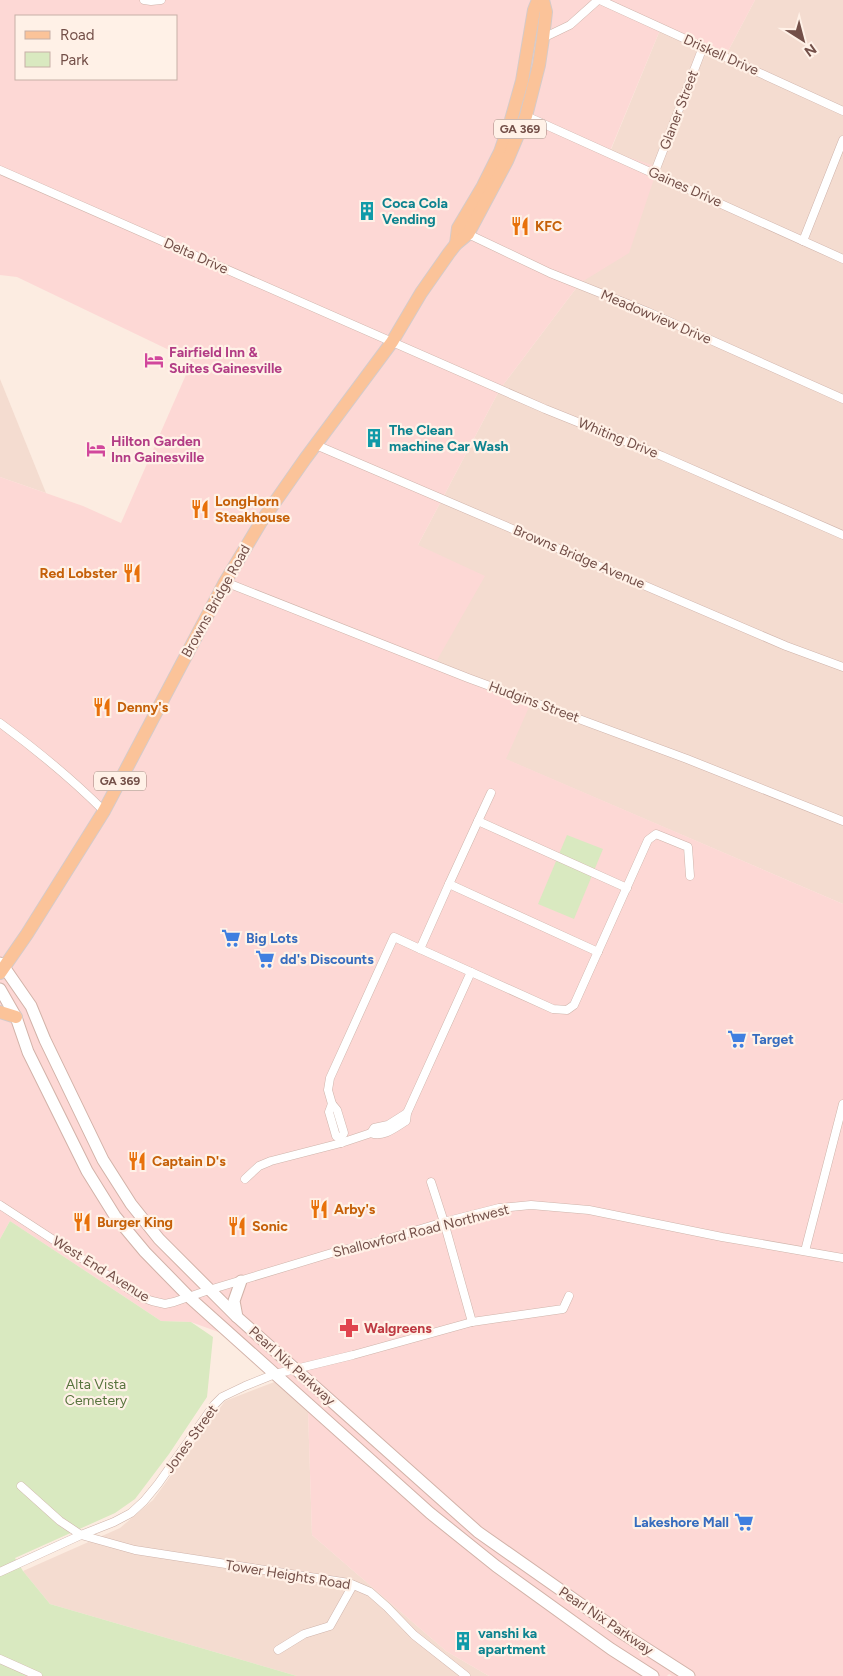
<svg xmlns="http://www.w3.org/2000/svg" width="843" height="1676" viewBox="0 0 843 1676" font-family="Figtree,sans-serif">
  <style>
    .residential { fill: #f4dcd0 }
    .commercial { fill: #fdd8d5; fill-rule: evenodd }
    .green { fill: #d9e9c0 }
    .lines { fill: none; stroke-linecap: round; stroke-linejoin: round }
    .minor-casing { stroke: #cfb4ab; stroke-width: 9 }
    .secondary-casing { stroke: #d2b2a8; stroke-width: 13 }
    .primary-casing { stroke: #d5cac8; stroke-width: 14 }
    .minor { stroke: #fff; stroke-width: 8 }
    .secondary { stroke: #fff; stroke-width: 11 }
    .primary { stroke: #fbc399; stroke-width: 12 }
    .labels { text-anchor: middle; dominant-baseline: central; stroke-width: 4.5; stroke-linejoin: round; paint-order: stroke }
    .shield { fill: #fff1e7; stroke: #9d8078; stroke-width: 1 }
    .shield-label { font-size: 12px; font-weight: bold; fill: #734f48 }
    .street-label { font-size: 14px; fill: #734f48; stroke: #fff1e7 }
    .culture-label { font-size: 14px; font-weight: bold; fill: #0d838f; stroke: #fff1e7; text-anchor: start }
    .food-label { font-size: 14px; font-weight: bold; fill: #c56008; stroke: #fff1e7; text-anchor: start }
    .hotel-label { font-size: 14px; font-weight: bold; fill: #b23c85; stroke: #fff1e7; text-anchor: start }
    .shop-label { font-size: 14px; font-weight: bold; fill: #366cbe; stroke: #fff1e7; text-anchor: start }
    .health-label { font-size: 14px; font-weight: bold; fill: #be3a42; stroke: #fff1e7; text-anchor: start }
    .park-label { font-size: 14px; fill: #58743e; stroke: #fff1e7 }
  </style>
  <rect width="100%" height="100%" fill="#fcece1"/>
  <g class="residential">
    <path d="M755 0H843V904L505 759 436 662 418 545 500 389 580 283 610 152 660 30 726 55Z"/>
    <path d="M0 379 46 493 0 477Z"/>
    <path d="M277 1381 308 1411 312 1535 446 1651 489 1676H297L50 1604 23 1571 120 1528 153 1500 225 1401Z"/>
  </g>
  <path class="commercial" d="M0 0H755L726 55 660 30 610 151 658 167 629 253 580 283 500 389 418 545 485 576 436 662 533 698 506 759 843 904V1676H672L669 1674 667 1676H489L446 1651 312 1535 308 1411 277 1381 221 1333 191 1322 161 1321 10 1221 0 1239V477L83 506 121 523 192 361 17 277 0 275ZM16 16H176V79H16Z"/>
  <g class="green">
    <path d="M567 835 603 849 574 919 538 904Z"/>
    <path d="M10 1221 161 1321 191 1322 213 1337 207 1397 169 1454 135 1499 115 1513 15 1558 23 1571 50 1604 297 1676H0V1239Z"/>
  </g>
  <g class="lines">
    <g class="minor-casing">
      <g id="minor">
        <path d="M144 0 151 1 161 0"/>
        <path d="M600 0 843 111"/>
        <path d="M543 38 570 25 598 0"/>
        <path d="M526 116 843 259"/>
        <path d="M0 170 545 409 662 456 843 535"/>
        <path d="M654 174 703 47"/>
        <path d="M468 234 550 273 648 312 843 399"/>
        <path d="M803 241 843 140"/>
        <path d="M316 445 786 646 843 667"/>
        <path d="M225 582 468 678 687 759 843 821"/>
        <path d="M0 723C38 751 71 778 104 811"/>
        <path d="M478 821 491 793"/>
        <path d="M420 949 471 972"/>
        <path d="M598 952 449 884 478 821 627 888"/>
        <path d="M332 1104 337 1110 344 1133 340 1139"/>
        <path d="M371 1133 374 1128 388 1125 407 1113"/>
        <path d="M341 1143 340 1139 336 1136 329 1112 332 1104 328 1090 330 1078 394 937 420 949 449 884"/>
        <path d="M245 1179 259 1166 271 1161 341 1143 371 1133C383 1138 396 1127 406 1121L407 1113 471 972 553 1009 567 1010 574 1005 648 840 656 834 688 847 690 876"/>
        <path d="M431 1182 444 1222 472 1322"/>
        <path d="M0 1205 141 1297 152 1301 165 1304 174 1302 209 1290 335 1252 384 1240 444 1222 499 1208 531 1205 589 1210 722 1237 843 1258"/>
        <path d="M805 1251 843 1104"/>
        <path d="M21 1486 60 1521 81 1535 135 1550 349 1583 370 1592 387 1607 414 1635 466 1676"/>
        <path d="M0 1572 81 1535 114 1522 131 1513 144 1501 158 1484 214 1405 222 1397 245 1386 275 1374 353 1355 472 1322 563 1309 569 1296"/>
        <path d="M278 1650 304 1634 330 1626 353 1585"/>
        <path d="M0 1659 38 1676"/>
      </g>
    </g>
    <g class="secondary-casing">
      <g id="secondary">
        <path d="M0 963 4 967 31 1006 45 1040 103 1160 131 1204 159 1239 237 1317 478 1532 622 1633 689 1676"/>
        <path d="M0 989 16 1017 28 1052 87 1171 115 1216 145 1252 189 1297 430 1513 496 1566 611 1649 653 1676"/>
        <path d="M237 1317 234 1301 241 1281"/>
      </g>
    </g>
    <g class="primary-casing">
      <g id="primary">
        <path d="M456 244 458 228 483 186 500 152 511 120 522 81 534 10 538 0"/>
        <path d="M0 973 27 934 104 811 225 582 261 522 305 459 392 342 421 293 449 253 456 244 468 234 507 161 526 116 539 65 543 38 546 12 543 0"/>
        <path d="M0 1012 16 1017"/>
      </g>
    </g>
    <use href="#minor" class="minor"/>
    <use href="#secondary" class="secondary"/>
    <use href="#primary" class="primary"/>
  </g>
  <defs>
    <g id="building-bare" transform="scale(1.5)"><path d="M-4-6H4V6H1V3H-1V6H-4ZM-2.5-4.3h1.7v1.8h-1.7ZM.8-4.3h1.7v1.8H.8ZM-2.5-1h1.7V.8h-1.7ZM.8-1h1.7V.8H.8Z" fill="#0f9aa8" stroke="#fff1e7" stroke-width="2.5" paint-order="stroke"/></g>
    <g id="restaurant-bare" transform="scale(1.5)"><path d="M-5-6h1v4h1v-4h1v4h1v-4h1v5L-1.5 .5V6h-2V.5L-5-1ZM5-6V6H3V1.5H1.5Q1.5-4 5-6Z" fill="#e8710a" stroke="#fff1e7" stroke-width="2.5" paint-order="stroke"/></g>
    <g id="hotel-bare" transform="scale(1.5)"><path d="M-6-4.5h1.5V1H6V5H4.5V3h-9V5H-6ZM-4 0a1.8 1.8 0 1 1 3.6 0ZM.5 0V-2.5h3Q6-2.5 6 0Z" fill="#d1479c" stroke="#fff1e7" stroke-width="2.5" paint-order="stroke"/></g>
    <g id="supermarket-bare" transform="scale(1.5)"><path d="M-6-5.5h2.5l.6 2H6L4.5 2H-2.5L-4.4-4H-6ZM-1.5 3.2a1.3 1.3 0 1 0 .1 0ZM3 3.2a1.3 1.3 0 1 0 .1 0Z" fill="#3f7fe0" stroke="#fff1e7" stroke-width="2.5" paint-order="stroke"/></g>
    <g id="pharmacy-bare" transform="scale(1.5)"><path d="M-2-6h4v4h4v4h-4v4h-4v-4h-4v-4h4Z" fill="#e0444e" stroke="#fff1e7" stroke-width="2.5" paint-order="stroke"/></g>
  </defs>
  <g fill-rule="evenodd">
    <use href="#building-bare" x="367" y="211"/>
    <use href="#restaurant-bare" x="520" y="226"/>
    <use href="#hotel-bare" x="154" y="360"/>
    <use href="#building-bare" x="374" y="438"/>
    <use href="#hotel-bare" x="96" y="449"/>
    <use href="#restaurant-bare" x="200" y="509"/>
    <use href="#restaurant-bare" x="132" y="573"/>
    <use href="#restaurant-bare" x="102" y="707"/>
    <use href="#supermarket-bare" x="231" y="938"/>
    <use href="#supermarket-bare" x="265" y="959"/>
    <use href="#supermarket-bare" x="737" y="1039"/>
    <use href="#restaurant-bare" x="137" y="1161"/>
    <use href="#restaurant-bare" x="319" y="1209"/>
    <use href="#restaurant-bare" x="82" y="1222"/>
    <use href="#restaurant-bare" x="237" y="1226"/>
    <use href="#pharmacy-bare" x="349" y="1328"/>
    <use href="#supermarket-bare" x="744" y="1522"/>
    <use href="#building-bare" x="463" y="1641"/>
  </g>
  <g class="labels">
    <g class="shield">
      <rect x="494" y="119.5" width="52" height="19" rx="4"/>
      <rect x="94" y="771.5" width="52" height="19" rx="4"/>
    </g>
    <g class="shield-label">
      <text x="520" y="129">GA 369</text>
      <text x="120" y="781">GA 369</text>
    </g>
    <g class="street-label">
      <text transform="translate(721 55) rotate(24)">Driskell Drive</text>
      <text transform="translate(679 110) rotate(-69)">Glaner Street</text>
      <text transform="translate(685 187) rotate(24)">Gaines Drive</text>
      <text transform="translate(196 256) rotate(24)">Delta Drive</text>
      <text transform="translate(656 317) rotate(23)">Meadowview Drive</text>
      <text transform="translate(618 438) rotate(22)">Whiting Drive</text>
      <text transform="translate(579 557) rotate(23)">Browns Bridge Avenue</text>
      <text transform="translate(216 601) rotate(-61)">Browns Bridge Road</text>
      <text transform="translate(534 702) rotate(20)">Hudgins Street</text>
      <text transform="translate(421 1231) rotate(-14)">Shallowford Road Northwest</text>
      <text transform="translate(101 1269) rotate(32)">West End Avenue</text>
      <text transform="translate(292 1366) rotate(42)">Pearl Nix Parkway</text>
      <text transform="translate(191 1439) rotate(-54)">Jones Street</text>
      <text transform="translate(288 1575) rotate(9)">Tower Heights Road</text>
      <text transform="translate(606 1621) rotate(34)">Pearl Nix Parkway</text>
    </g>
    <g class="culture-label">
      <text x="382" y="203">Coca Cola<tspan x="382" dy="16">Vending</tspan></text>
      <text x="389" y="430">The Clean<tspan x="389" dy="16">machine Car Wash</tspan></text>
      <text x="478" y="1633">vanshi ka<tspan x="478" dy="16">apartment</tspan></text>
    </g>
    <g class="food-label">
      <text x="535" y="226">KFC</text>
      <text x="215" y="501">LongHorn<tspan x="215" dy="16">Steakhouse</tspan></text>
      <text x="117" y="573" text-anchor="end">Red Lobster</text>
      <text x="117" y="707">Denny's</text>
      <text x="152" y="1161">Captain D's</text>
      <text x="334" y="1209">Arby's</text>
      <text x="97" y="1222">Burger King</text>
      <text x="252" y="1226">Sonic</text>
    </g>
    <g class="hotel-label">
      <text x="169" y="352">Fairfield Inn &amp;<tspan x="169" dy="16">Suites Gainesville</tspan></text>
      <text x="111" y="441">Hilton Garden<tspan x="111" dy="16">Inn Gainesville</tspan></text>
    </g>
    <g class="shop-label">
      <text x="246" y="938">Big Lots</text>
      <text x="280" y="959">dd's Discounts</text>
      <text x="752" y="1039">Target</text>
      <text x="729" y="1522" text-anchor="end">Lakeshore Mall</text>
    </g>
    <g class="health-label">
      <text x="364" y="1328">Walgreens</text>
    </g>
    <g class="park-label">
      <text x="96" y="1384">Alta Vista<tspan x="96" dy="16">Cemetery</tspan></text>
    </g>
  </g>
  <rect x="15" y="15" width="162" height="65" fill="#fff1e7" stroke="#c7b0a7"/>
  <rect x="25" y="31" width="25" height="8" fill="#fbc399" stroke="#c7b0a7"/>
  <text x="60" y="40" font-size="15" fill="#734f48">Road</text>
  <rect x="25" y="52" width="25" height="15" fill="#d9e9c0" stroke="#c7b0a7"/>
  <text x="60" y="65" font-size="15" fill="#734f48">Park</text>
  <g transform="translate(803 40) rotate(144)" stroke="#fff1e7" stroke-width="4" paint-order="stroke">
  <path d="M0-4L9 19L0 12L-9 19Z" fill="#734f48"/>
  <text y="-8" font-size="14" font-weight="bold" text-anchor="middle" fill="#734f48">N</text>
  </g>
</svg>
